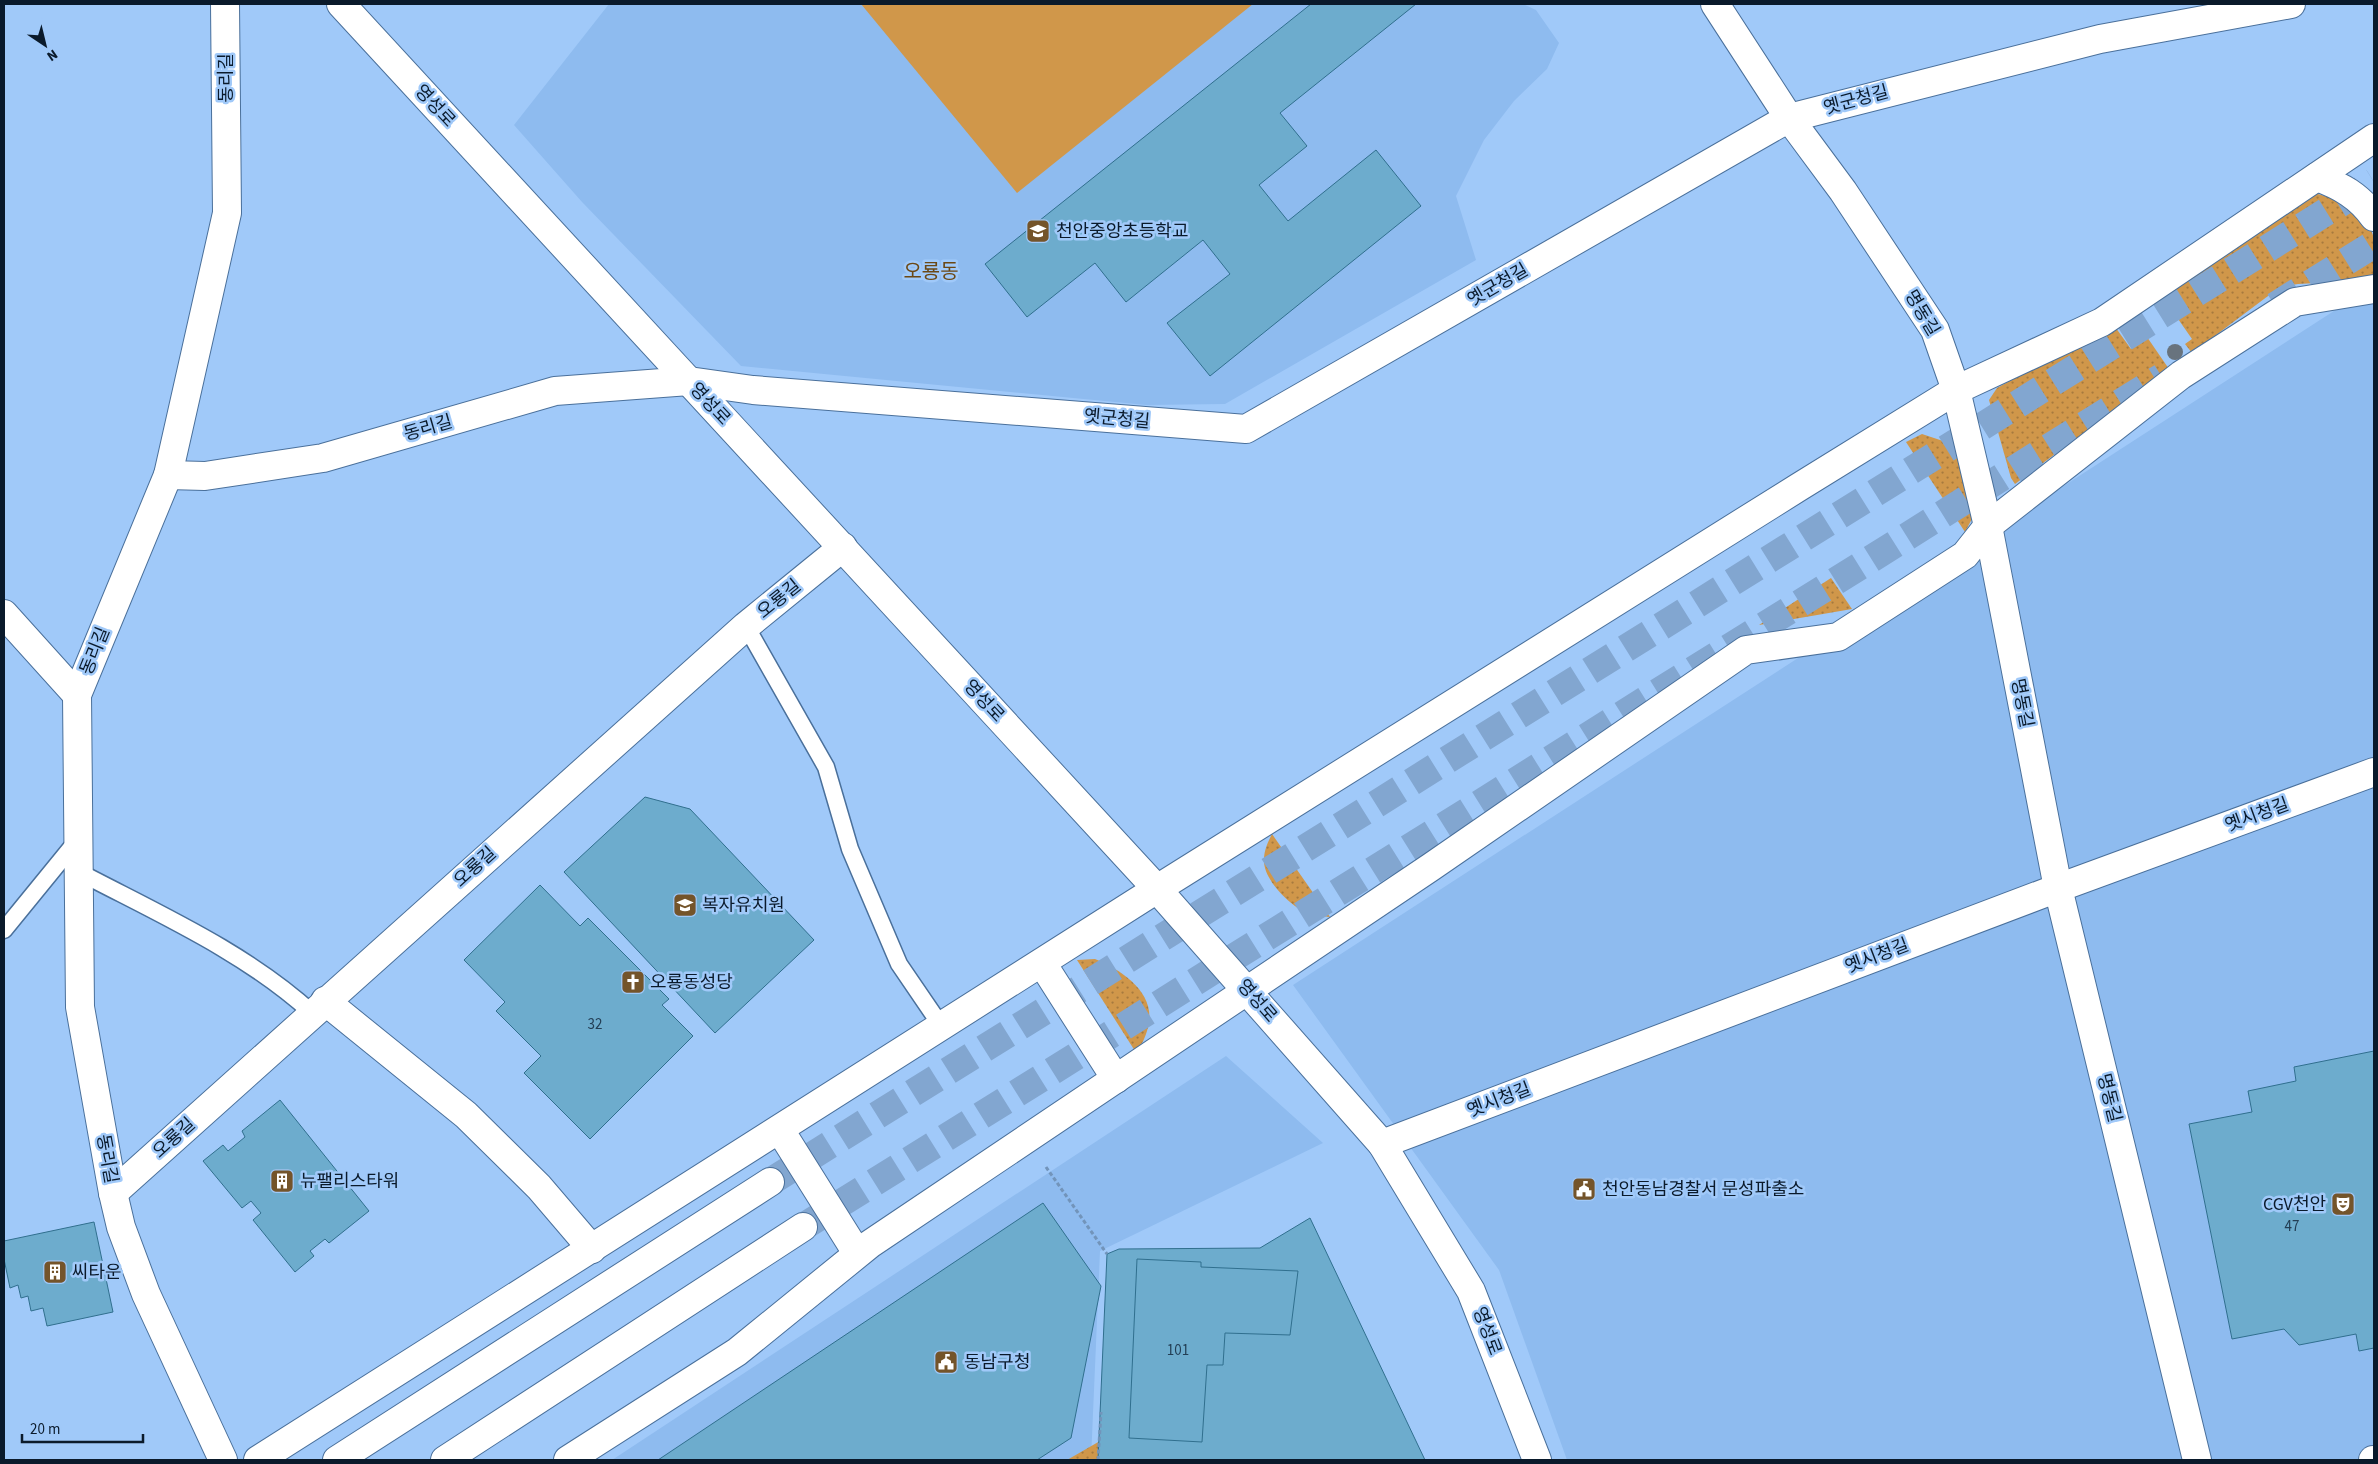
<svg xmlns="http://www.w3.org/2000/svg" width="2378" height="1464" viewBox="0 0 2378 1464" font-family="'Source Sans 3','Noto Sans KR',sans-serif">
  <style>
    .built { fill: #8ebbef }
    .grass { fill: url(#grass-dots) }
    .green { fill: #d0974a }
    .building { fill: #6daccd; stroke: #306f8e }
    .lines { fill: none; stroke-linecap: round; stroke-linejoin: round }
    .secondary-tunnel { stroke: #82a6d0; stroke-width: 28; stroke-dasharray: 28 14; stroke-linecap: butt }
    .lane-casing { stroke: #4a709b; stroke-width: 19 }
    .street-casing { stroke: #4a709b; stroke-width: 30 }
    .secondary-casing { stroke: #4a709b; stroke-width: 30 }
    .path { stroke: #7294ba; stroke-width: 3; stroke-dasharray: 4 2.5; stroke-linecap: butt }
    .lane { stroke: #fff; stroke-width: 16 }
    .street { stroke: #fff; stroke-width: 28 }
    .secondary { stroke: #fff; stroke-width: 28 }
    .tree { fill: #68737e }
    .labels { text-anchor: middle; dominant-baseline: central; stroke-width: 5; stroke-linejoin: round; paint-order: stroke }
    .number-label { font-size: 15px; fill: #233e54 }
    .street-label { font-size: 18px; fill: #0a1a2b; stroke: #a0c9f9 }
    .poi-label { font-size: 18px; fill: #0a1a2b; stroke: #a0c9f9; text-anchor: start }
    .quarter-label { font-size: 20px; fill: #6b4815; stroke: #a0c9f9 }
  </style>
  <defs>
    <pattern id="grass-dots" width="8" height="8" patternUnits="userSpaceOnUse" patternTransform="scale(1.25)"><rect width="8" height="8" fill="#d0974a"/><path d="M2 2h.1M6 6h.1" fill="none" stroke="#a77a3e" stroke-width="1.8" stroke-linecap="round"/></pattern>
  </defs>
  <rect width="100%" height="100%" fill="#a0c9f9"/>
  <g class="built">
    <path d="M609 4H1523L1536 10 1559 43 1547 69 1514 101 1484 140 1456 196 1476 260 1225 404 1146 405 741 366 582 202 514 125Z"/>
    <path d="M2374 285V1460H1567L1499 1270 1293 985Z"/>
    <path d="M1226 1056 1323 1143 1100 1251 1091 1460H612Z"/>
  </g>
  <g class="grass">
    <path d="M2308 192C2333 196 2370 211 2374 240 2376 253 2374 267 2374 280L2298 284 2280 287 2192 353 2185 344 2192 339 2160 293Z"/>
    <path d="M2113 324 2131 349 2147 337 2169 369 2015 484 2011 478 1989 400 1997 388Z"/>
    <path d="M1922 434 1943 441 1961 461 1974 515 1965 532 1906 442Z"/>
    <path d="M1831 578 1852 609 1759 625Z"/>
    <path d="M1272 834 1330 917C1325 916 1319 917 1314 916 1295 911 1263 881 1264 860 1264 850 1268 842 1272 834Z"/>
    <path d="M1095 959C1124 971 1159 995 1147 1031 1144 1040 1142 1045 1135 1051L1077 960Z"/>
    <path d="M1100 1441 1098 1460H1067Z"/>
  </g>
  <path class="green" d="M861 4H1253L1017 193Z"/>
  <g class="building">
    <path d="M1311 4H1416L1280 113 1307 146 1259 185 1288 221 1376 150 1421 206 1210 376 1167 323 1230 274 1203 240 1126 302 1095 263 1027 317 985 264Z"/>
    <path d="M645 797 690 809 814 940 715 1033 564 872Z"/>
    <path d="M540 885 580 926 588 918 669 999 662 1005 693 1036 590 1139 524 1073 541 1056 496 1011 505 1002 464 960Z"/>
    <path d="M2374 1051V1348L2359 1351 2356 1334 2299 1345 2284 1329 2232 1339 2189 1124 2252 1112 2248 1091 2296 1081 2294 1067Z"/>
    <path d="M280 1100 369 1211 329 1243 325 1239 310 1251 314 1256 295 1272 253 1220 261 1213 251 1201 242 1208 203 1161 223 1145 228 1151 245 1137 242 1131Z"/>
    <path d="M1043 1203 1101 1286 1071 1438 1037 1460H658Z"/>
    <path d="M1310 1218 1425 1460H1098L1107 1254 1119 1249 1260 1248Z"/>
    <path d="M94 1222 113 1312 47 1326 43 1308 31 1311 28 1296 21 1298 18 1285 10 1288 4 1259V1241Z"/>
    <path d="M1137 1259 1201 1262V1267L1298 1271 1290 1335 1225 1333 1223 1365H1207L1202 1442 1129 1438Z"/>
  </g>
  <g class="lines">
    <g class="secondary-tunnel">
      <path d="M2275 306 2374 244"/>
      <path d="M770 1182 2374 182"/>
      <path d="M803 1227 2162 377"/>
    </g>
    <g class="lane-casing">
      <g id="lane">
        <path d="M746 626 826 767 850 849 899 964 942 1027"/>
        <path d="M79 872C159 914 245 952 312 1013"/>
        <path d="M4 930 79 838"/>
      </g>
    </g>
    <g class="street-casing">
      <g id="street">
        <path d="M1715 4 1789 118 1843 191 1935 330 1956 390 1988 526 2058 888 2197 1460"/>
        <path d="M2317 177C2341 186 2359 196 2374 217"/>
        <path d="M168 475 205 476 323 458 555 391 689 381 753 390 1246 429 1789 118 2100 39 2291 4"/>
        <path d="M4 614 77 695"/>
        <path d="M1042 963 1116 1079"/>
        <path d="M325 1001 466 1115 539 1187 592 1249"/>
        <path d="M780 1130 857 1253"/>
        <path d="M1382 1144 2058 888 2374 772"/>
        <path d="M113 1193 746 626 843 547"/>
        <path d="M223 1460 146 1294 121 1227 113 1193 80 1007 77 695 168 475 227 213 225 4"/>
        <path d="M258 1460 1157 889 1799 487 1956 390 2102 322 2374 138"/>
        <path d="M568 1460 737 1352 870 1244 1431 867 1746 650 1838 637 1965 555 1988 526 2181 375 2295 302 2374 289"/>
        <path d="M2373 1460H2374"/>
      </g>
    </g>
    <g class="secondary-casing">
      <g id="secondary">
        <path d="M341 4 1157 889 1382 1144 1471 1291 1537 1460"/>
        <path d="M337 1460 770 1182"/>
        <path d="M445 1460 803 1227"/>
      </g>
    </g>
    <g class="path">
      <path d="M1046 1167 1107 1254"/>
      <path d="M1098 1460 1101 1412"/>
    </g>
    <use href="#lane" class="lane"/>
    <use href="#street" class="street"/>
    <use href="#secondary" class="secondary"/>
  </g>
  <circle class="tree" cx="2175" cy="352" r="8"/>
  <defs>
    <g id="school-square" transform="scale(1.25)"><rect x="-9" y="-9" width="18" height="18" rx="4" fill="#74542a" stroke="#a0c9f9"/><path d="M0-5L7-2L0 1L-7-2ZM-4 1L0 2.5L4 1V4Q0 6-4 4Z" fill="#fff"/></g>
    <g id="church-square" transform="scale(1.25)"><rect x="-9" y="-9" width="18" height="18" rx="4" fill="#74542a" stroke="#a0c9f9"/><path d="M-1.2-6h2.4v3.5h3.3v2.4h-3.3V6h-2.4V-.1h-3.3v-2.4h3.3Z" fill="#fff"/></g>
    <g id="building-square" transform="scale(1.25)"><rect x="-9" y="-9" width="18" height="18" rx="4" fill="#74542a" stroke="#a0c9f9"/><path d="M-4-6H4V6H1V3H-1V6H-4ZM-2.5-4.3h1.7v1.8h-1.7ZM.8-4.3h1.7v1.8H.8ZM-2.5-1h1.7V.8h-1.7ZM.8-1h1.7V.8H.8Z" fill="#fff"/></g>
    <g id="civic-square" transform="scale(1.25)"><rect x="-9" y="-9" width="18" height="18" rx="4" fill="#74542a" stroke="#a0c9f9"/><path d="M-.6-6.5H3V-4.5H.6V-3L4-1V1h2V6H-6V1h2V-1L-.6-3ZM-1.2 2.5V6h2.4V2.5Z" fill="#fff"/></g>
    <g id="theatre-square" transform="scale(1.25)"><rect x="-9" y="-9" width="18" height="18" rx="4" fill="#74542a" stroke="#a0c9f9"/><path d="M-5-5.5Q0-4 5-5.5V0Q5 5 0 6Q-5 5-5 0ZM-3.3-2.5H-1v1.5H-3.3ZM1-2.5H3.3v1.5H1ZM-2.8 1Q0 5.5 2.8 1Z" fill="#fff"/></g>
  </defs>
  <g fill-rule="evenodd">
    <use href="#school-square" x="1038" y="231"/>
    <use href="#school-square" x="685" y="905"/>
    <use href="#church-square" x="633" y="982"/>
    <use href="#building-square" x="282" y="1181"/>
    <use href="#civic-square" x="1584" y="1189"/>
    <use href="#theatre-square" x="2343" y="1204"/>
    <use href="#building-square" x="55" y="1272"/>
    <use href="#civic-square" x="946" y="1362"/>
  </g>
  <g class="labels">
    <g class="number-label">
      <text x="595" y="1024">32</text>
      <text x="2292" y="1226">47</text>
      <text x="1178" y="1350">101</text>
    </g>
    <g class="street-label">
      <text transform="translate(226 78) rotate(-90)">동리길</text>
      <text transform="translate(1856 100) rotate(-15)">옛군청길</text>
      <text transform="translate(435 106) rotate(47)">영성로</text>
      <text transform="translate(1498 285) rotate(-30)">옛군청길</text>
      <text transform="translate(1922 313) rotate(59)">명동길</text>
      <text transform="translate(710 404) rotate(47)">영성로</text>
      <text transform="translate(1117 419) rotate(5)">옛군청길</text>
      <text transform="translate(428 428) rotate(-16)">동리길</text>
      <text transform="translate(779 599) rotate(-39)">오룡길</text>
      <text transform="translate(95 651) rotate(-68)">동리길</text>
      <text transform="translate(984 701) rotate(47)">영성로</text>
      <text transform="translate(2022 703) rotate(79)">명동길</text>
      <text transform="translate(2257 815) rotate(-20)">옛시청길</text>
      <text transform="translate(475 867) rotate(-42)">오룡길</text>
      <text transform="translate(1877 956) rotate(-21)">옛시청길</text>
      <text transform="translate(1257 1001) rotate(49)">영성로</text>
      <text transform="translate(2109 1098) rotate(76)">명동길</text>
      <text transform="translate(1499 1100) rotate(-21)">옛시청길</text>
      <text transform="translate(174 1138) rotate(-42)">오룡길</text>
      <text transform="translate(107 1159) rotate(80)">동리길</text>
      <text transform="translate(1487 1331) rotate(69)">영성로</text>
    </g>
    <g class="poi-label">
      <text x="1056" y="231">천안중앙초등학교</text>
      <text x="702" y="905">복자유치원</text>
      <text x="650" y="982">오룡동성당</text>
      <text x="300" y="1181">뉴팰리스타워</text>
      <text x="1602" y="1189">천안동남경찰서 문성파출소</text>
      <text x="2326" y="1204" text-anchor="end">CGV천안</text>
      <text x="72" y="1272">씨타운</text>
      <text x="964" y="1362">동남구청</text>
    </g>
    <g class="quarter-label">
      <text x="931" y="272">오룡동</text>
    </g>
  </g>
  <rect width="2378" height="1464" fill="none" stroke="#0a1a2b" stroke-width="10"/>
  <g transform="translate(45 45) rotate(145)" stroke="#a0c9f9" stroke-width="4" paint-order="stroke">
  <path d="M0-4L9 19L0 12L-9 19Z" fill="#0a1a2b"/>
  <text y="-8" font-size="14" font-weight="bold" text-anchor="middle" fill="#0a1a2b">N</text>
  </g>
  <path d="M22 1434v8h121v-8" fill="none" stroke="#0a1a2b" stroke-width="2.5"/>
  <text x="30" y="1434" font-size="15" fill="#0a1a2b" stroke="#a0c9f9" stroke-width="4" paint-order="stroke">20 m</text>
</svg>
